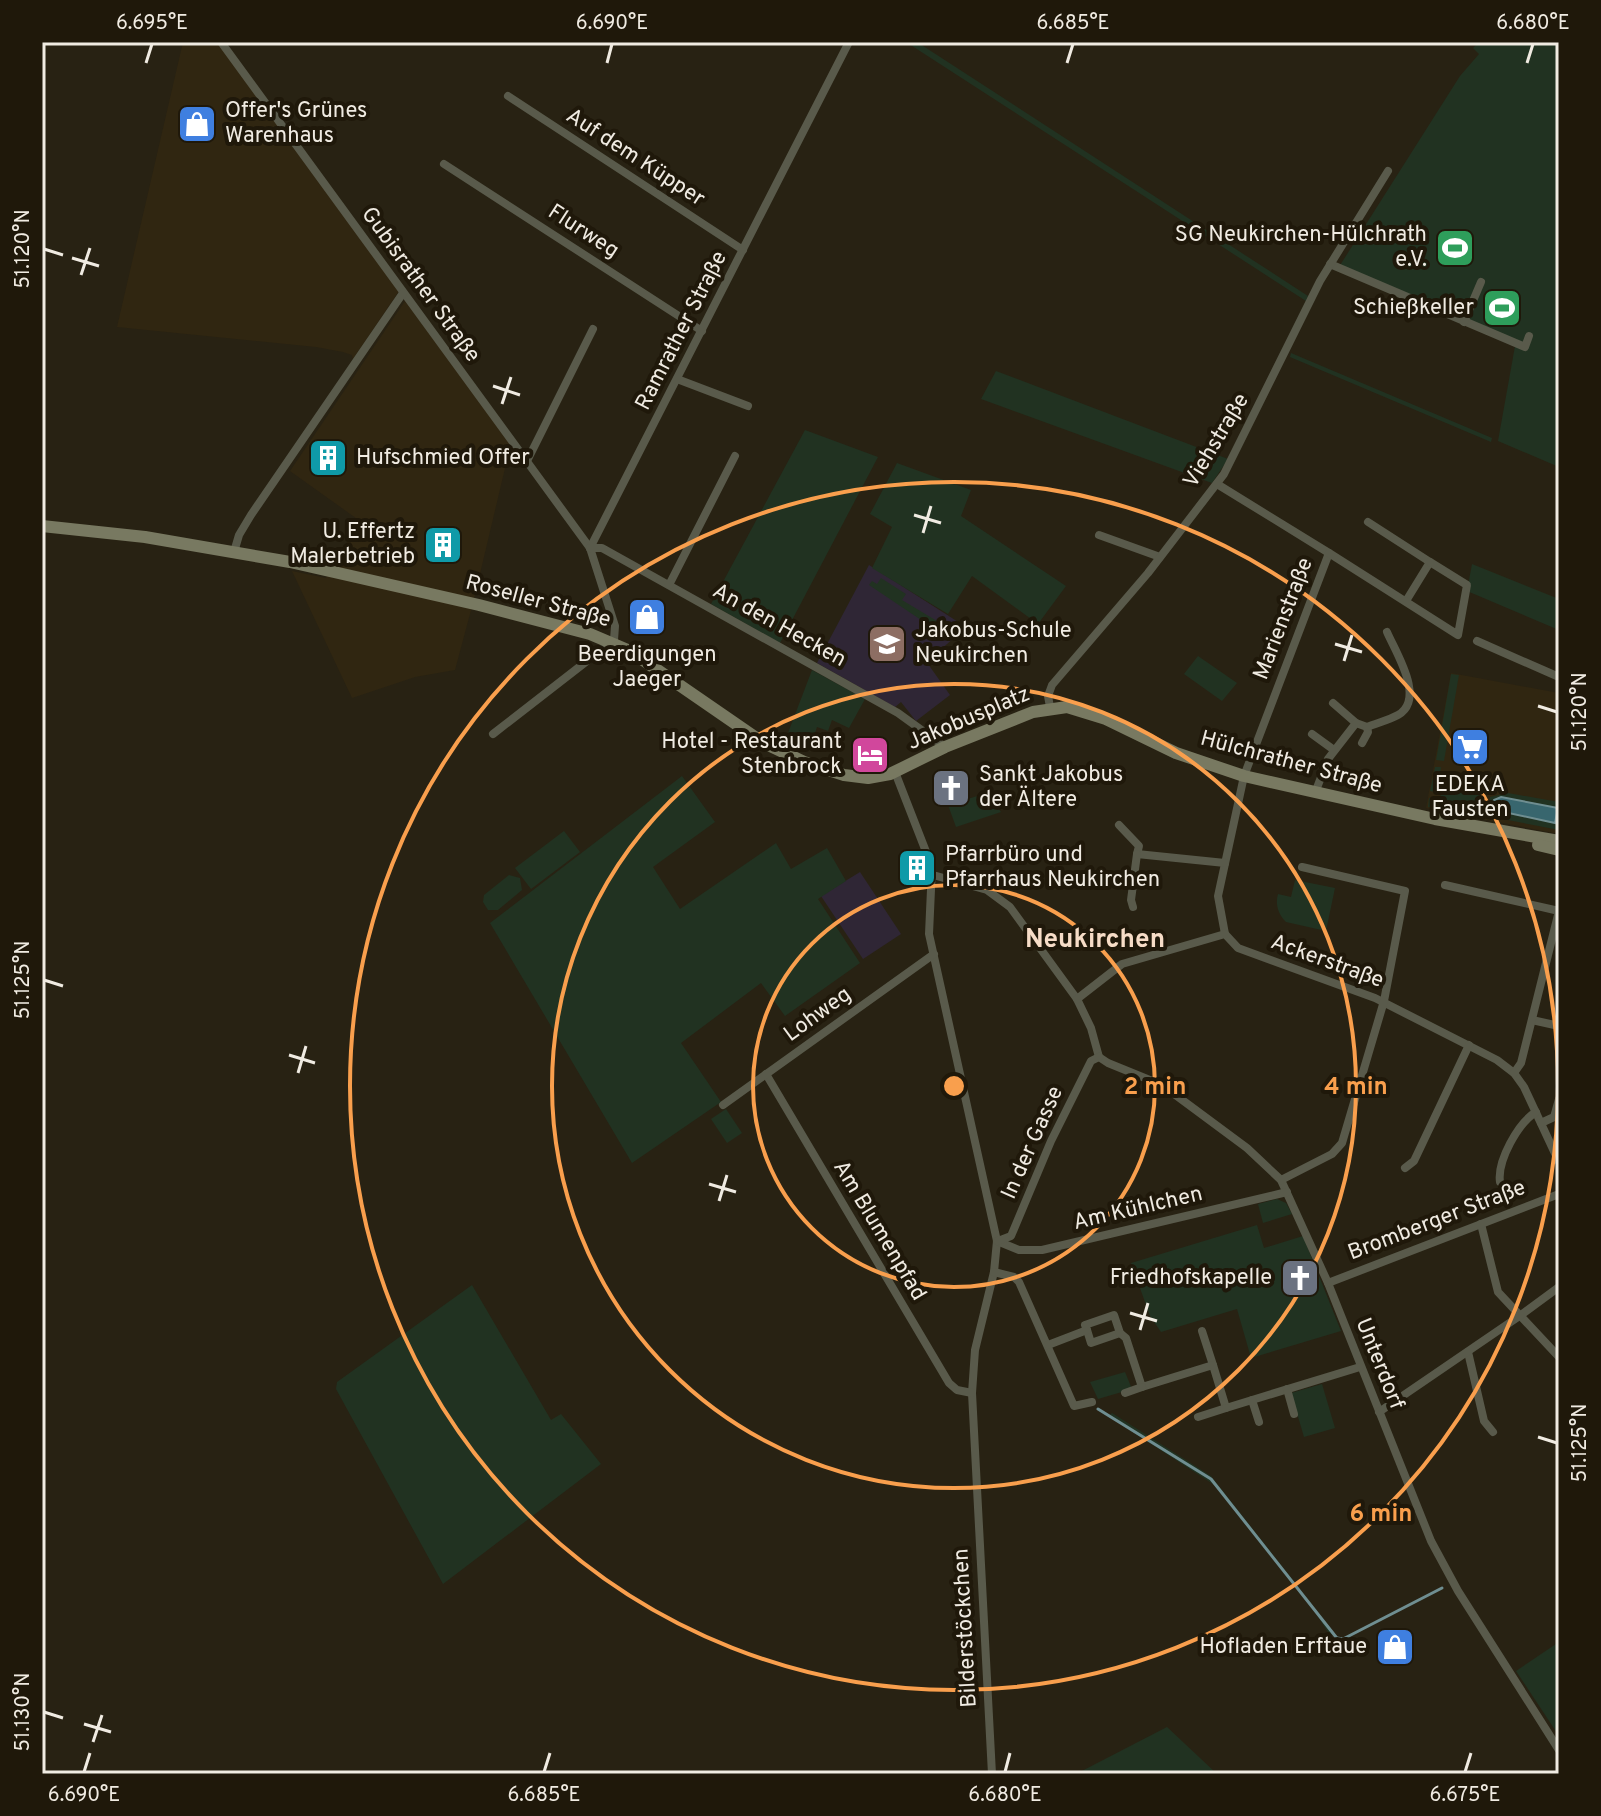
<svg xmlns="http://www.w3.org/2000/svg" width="1601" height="1816" viewBox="0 0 1601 1816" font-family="Overpass,sans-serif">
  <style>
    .built { fill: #302611 }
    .education { fill: #2f2635 }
    .green { fill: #213221 }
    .water { fill: #38666e; stroke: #6f8e91; stroke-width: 2 }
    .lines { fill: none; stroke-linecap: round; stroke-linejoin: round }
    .stream { stroke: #6f8e91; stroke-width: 3 }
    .street { stroke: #595a4b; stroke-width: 8 }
    .secondary { stroke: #787961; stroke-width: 12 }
    .ticks { fill: none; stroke: #f0ebe2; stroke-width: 3 }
    .ring { fill: none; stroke: #f99f4d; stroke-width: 4 }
    .labels { text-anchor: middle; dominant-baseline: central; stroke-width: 8; stroke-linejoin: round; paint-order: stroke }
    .poi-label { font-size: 22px; fill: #f0ebe2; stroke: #1f180a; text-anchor: end }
    .street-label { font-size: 22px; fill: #f0ebe2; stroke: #1f180a }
    .quarter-label { font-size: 26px; font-weight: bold; fill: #f6dcc7; stroke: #1f180a }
    .centre { fill: #f99f4d; stroke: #1f180a; stroke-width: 4 }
    .ring-label { font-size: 24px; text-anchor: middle; font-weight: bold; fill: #f99f4d; stroke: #1f180a; stroke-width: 8; stroke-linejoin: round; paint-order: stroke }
    .neatline { fill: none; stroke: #f0ebe2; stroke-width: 3 }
    .ticks-label { font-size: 20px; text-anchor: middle; fill: #f0ebe2 }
  </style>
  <rect width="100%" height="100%" fill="#282213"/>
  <g class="built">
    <path d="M183 42H218L399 291 353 359 352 355 343 352 316 347 117 327Z"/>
    <path d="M405 301 511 443 474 599 455 670 415 677 352 698 292 571 326 578 332 564 360 525V521L290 471Z"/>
    <path d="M1451 673 1559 693V834L1426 808Z"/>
  </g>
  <g class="education">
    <path d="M869 565 966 627 928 661V664L950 695 916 721 901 702 895 707 817 663Z"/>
    <path d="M860 872 901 934 863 959 821 896Z"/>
  </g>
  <g class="green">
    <path d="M906 42H917L1308 296 1306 301Z"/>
    <path d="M1479 42H1559V467L1498 441 1515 346 1337 270 1460 76 1479 54 1473 48Z"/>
    <path d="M1291 353 1492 438 1491 442 1290 357Z"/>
    <path d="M996 371 1228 459 1212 483 981 399Z"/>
    <path d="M805 430 878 457 780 643 711 604Z"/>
    <path d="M897 463 971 490 961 516 1066 586 1038 624 972 576 948 614 872 568 892 527 870 514Z"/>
    <path d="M1472 564 1559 599V630L1467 591Z"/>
    <path d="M881 578 906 594 902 600 937 621 933 628 869 585 872 581 877 584Z"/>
    <path d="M1198 656 1237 683 1222 701 1184 674Z"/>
    <path d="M812 670 865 699 849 728 832 720 828 731 817 727 812 742 788 733Z"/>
    <path d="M1451 674 1459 675 1444 761 1436 760Z"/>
    <path d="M1435 767H1441L1438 788 1443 789 1444 783 1449 784 1484 794 1480 817 1428 807 1429 798 1440 800 1441 793 1430 791Z"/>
    <path d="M682 776 715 822 653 867 680 909 776 843 791 869 827 848 846 881 818 899 860 963 785 1016 761 983 681 1043 721 1102 632 1163 490 923Z"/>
    <path d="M987 793 1001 812 956 827 948 805Z"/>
    <path d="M1508 793 1559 802V830L1487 816 1490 797Z"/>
    <path d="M564 831 580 852 531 889 515 868Z"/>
    <path d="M509 875 520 878 522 890 498 910H488L483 902 484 895Z"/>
    <path d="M1295 880 1335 888 1326 931 1286 922C1278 914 1275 904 1278 894L1291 897Z"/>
    <path d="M726 1109 742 1133 727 1143 711 1119Z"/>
    <path d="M1277 1199 1286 1203 1292 1214 1263 1223 1258 1204Z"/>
    <path d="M1257 1225 1264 1248 1303 1236 1341 1331 1251 1358 1237 1309 1161 1332 1150 1316 1131 1263Z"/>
    <path d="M472 1285 551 1420 561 1414 601 1464 443 1584 336 1389 337 1382Z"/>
    <path d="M1125 1372 1132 1389 1098 1399 1090 1382Z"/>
    <path d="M1322 1384 1335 1428 1304 1437 1291 1393Z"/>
    <path d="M1112 1413 1211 1476 1336 1635 1329 1634 1312 1607 1216 1486 1108 1416Z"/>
    <path d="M1559 1642V1736L1516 1671Z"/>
    <path d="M1167 1727 1217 1774H1076Z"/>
  </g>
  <path class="water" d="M1501 797 1558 808 1555 823 1490 809 1494 800Z"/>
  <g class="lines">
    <g class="stream">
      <path d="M1098 1409 1211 1479 1336 1637"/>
      <path d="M1337 1638 1343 1639 1442 1588"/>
    </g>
    <g class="street">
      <path d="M221 42 590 548 615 626 614 640 493 734"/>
      <path d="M508 96 743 250"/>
      <path d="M444 164 702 331"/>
      <path d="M1330 264 1525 347 1529 336"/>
      <path d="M1464 322 1481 282"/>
      <path d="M677 379 748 406"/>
      <path d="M527 461 593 329"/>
      <path d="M1217 484 1329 553 1244 776 1218 896 1225 934"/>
      <path d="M1368 522 1430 562 1406 601"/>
      <path d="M1099 535 1160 557"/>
      <path d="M590 548 849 42"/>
      <path d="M590 548H602L898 713 945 747"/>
      <path d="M234 552 239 535 251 515 403 293"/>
      <path d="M1329 553 1458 635 1467 585 1430 562"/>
      <path d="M669 585 735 456"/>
      <path d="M1477 641 1559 677"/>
      <path d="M1333 703 1356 723 1367 727 1368 732 1362 743"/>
      <path d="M1050 707 1048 696 1052 685 1148 573 1224 474 1320 281 1388 171"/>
      <path d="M1367 727C1377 723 1389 720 1398 715 1426 699 1396 653 1387 632"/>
      <path d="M1312 734 1334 750"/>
      <path d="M895 772 932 867 929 934 997 1241 994 1272 975 1350 972 1393 992 1774"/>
      <path d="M1315 793 1328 759 1356 723"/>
      <path d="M1119 825 1139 846 1137 854 1225 863"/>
      <path d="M933 875 987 890 1010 907 1077 999 1091 1028 1099 1057"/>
      <path d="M1445 885 1559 911"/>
      <path d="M1133 907 1131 900 1137 854"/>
      <path d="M1077 999 1122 964 1225 934 1238 948 1375 998 1497 1060 1514 1073 1524 1087 1559 1162"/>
      <path d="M1532 1020 1559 1026"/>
      <path d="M1099 1057 1108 1063 1162 1085 1247 1148 1281 1180 1328 1283 1431 1541 1458 1591 1559 1750"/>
      <path d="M1514 1073 1521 1063 1559 911"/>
      <path d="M766 1074 949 1383 957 1390 972 1393"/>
      <path d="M723 1105 934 954"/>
      <path d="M1541 1123 1554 1117 1559 1099"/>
      <path d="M1405 1168 1414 1161 1469 1045"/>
      <path d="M1281 1180 1332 1154 1342 1143 1384 1001 1405 891 1302 867"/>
      <path d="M1500 1182C1497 1161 1518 1123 1536 1112"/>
      <path d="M1481 1224 1498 1292 1559 1357"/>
      <path d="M997 1241 1019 1250H1042L1287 1192"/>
      <path d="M998 1241 1011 1236 1051 1141 1091 1061 1099 1057"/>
      <path d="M994 1272 1014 1277 1019 1282 1074 1406 1092 1402"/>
      <path d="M1328 1283 1559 1194"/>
      <path d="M1087 1330 1091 1343 1120 1333"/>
      <path d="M1202 1331 1213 1365"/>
      <path d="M1048 1345 1087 1330 1085 1325 1114 1315 1120 1333 1126 1338 1142 1387 1213 1365 1226 1408 1360 1367"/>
      <path d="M1468 1352 1484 1421 1493 1432"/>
      <path d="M1287 1389 1294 1414"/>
      <path d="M1125 1393 1142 1387"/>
      <path d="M1252 1400 1259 1422"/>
      <path d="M1379 1412 1521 1315 1559 1287"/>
      <path d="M1198 1417 1226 1408"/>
    </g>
    <g class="secondary">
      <path d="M42 526 145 537 290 562 479 605 590 634 630 651 762 742 804 762 844 775 868 778 890 774 945 747 1033 712 1067 707 1106 719 1176 753 1244 776 1435 819 1559 841"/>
      <path d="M1538 845 1559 850"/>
    </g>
  </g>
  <path class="ticks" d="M146 63 152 44M607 63 612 44M1067 63 1073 44M1527 63 1533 44M44 249 63 255M72 258 99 266M81 275 90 248M493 386 520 395M502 404 511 377M914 515 941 523M923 533 931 506M1335 644 1362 652M1344 661 1352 635M1538 706 1557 712M44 980 63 986M289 1055 315 1063M298 1073 306 1046M709 1184 736 1192M719 1201 727 1175M1130 1313 1157 1321M1140 1330 1148 1303M1538 1437 1557 1443M44 1712 63 1718M84 1724 111 1732M93 1742 102 1715M84 1772 90 1753M544 1772 550 1753M1005 1772 1010 1753M1465 1772 1471 1753"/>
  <g class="ring">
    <circle cx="954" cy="1086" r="201"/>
    <circle cx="954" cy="1086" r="402"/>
    <circle cx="954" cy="1086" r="604"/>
  </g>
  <defs>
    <g id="shop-square" transform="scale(2)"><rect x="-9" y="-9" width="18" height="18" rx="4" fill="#3f7fe0" stroke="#1f180a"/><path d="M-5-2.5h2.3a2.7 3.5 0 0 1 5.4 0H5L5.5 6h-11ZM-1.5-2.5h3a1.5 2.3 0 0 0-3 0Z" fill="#fff"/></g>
    <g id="stadium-square" transform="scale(2)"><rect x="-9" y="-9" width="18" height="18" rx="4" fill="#2e9e5b" stroke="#1f180a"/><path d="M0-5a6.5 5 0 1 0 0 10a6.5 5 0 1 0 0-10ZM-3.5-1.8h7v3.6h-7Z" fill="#fff"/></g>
    <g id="building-square" transform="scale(2)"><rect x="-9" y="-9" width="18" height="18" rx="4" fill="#0f9aa8" stroke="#1f180a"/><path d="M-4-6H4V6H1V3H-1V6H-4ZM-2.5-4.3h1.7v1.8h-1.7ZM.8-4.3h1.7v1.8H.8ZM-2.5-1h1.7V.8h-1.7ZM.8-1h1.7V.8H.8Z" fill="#fff"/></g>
    <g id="school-square" transform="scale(2)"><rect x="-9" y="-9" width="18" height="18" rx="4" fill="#8d6e63" stroke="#1f180a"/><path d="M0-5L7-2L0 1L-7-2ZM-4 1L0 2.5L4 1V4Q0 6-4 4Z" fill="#fff"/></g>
    <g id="supermarket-square" transform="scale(2)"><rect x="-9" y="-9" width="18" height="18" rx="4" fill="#3f7fe0" stroke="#1f180a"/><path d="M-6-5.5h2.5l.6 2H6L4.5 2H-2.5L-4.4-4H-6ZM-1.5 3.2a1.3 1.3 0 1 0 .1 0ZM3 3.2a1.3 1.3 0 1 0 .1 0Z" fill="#fff"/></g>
    <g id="hotel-square" transform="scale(2)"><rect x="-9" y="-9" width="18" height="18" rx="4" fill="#d1479c" stroke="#1f180a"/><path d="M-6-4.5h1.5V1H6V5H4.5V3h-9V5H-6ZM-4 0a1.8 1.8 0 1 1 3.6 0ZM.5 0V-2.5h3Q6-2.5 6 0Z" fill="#fff"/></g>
    <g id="church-square" transform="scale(2)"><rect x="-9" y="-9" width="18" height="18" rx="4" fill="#6b7280" stroke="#1f180a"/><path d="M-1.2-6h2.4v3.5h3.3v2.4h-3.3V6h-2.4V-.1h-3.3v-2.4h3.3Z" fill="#fff"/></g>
  </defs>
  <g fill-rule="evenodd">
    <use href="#shop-square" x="197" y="124"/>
    <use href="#stadium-square" x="1455" y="248"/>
    <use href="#stadium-square" x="1502" y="308"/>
    <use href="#building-square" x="328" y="458"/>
    <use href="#building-square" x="443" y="545"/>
    <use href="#shop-square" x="647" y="617"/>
    <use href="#school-square" x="887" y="644"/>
    <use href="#supermarket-square" x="1470" y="747"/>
    <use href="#hotel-square" x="870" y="755"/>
    <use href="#church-square" x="951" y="788"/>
    <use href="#building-square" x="917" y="868"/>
    <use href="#church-square" x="1300" y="1278"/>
    <use href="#shop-square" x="1395" y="1647"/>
  </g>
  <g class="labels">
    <g class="poi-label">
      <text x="225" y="111" text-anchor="start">Offer's Grünes<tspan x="225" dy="25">Warenhaus</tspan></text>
      <text x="1427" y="235">SG Neukirchen-Hülchrath<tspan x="1427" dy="25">e.V.</tspan></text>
      <text x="1474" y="308">Schießkeller</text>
      <text x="356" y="458" text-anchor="start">Hufschmied Offer</text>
      <text x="415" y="532">U. Effertz<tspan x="415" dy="25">Malerbetrieb</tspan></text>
      <text x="915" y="631" text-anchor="start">Jakobus-Schule<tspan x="915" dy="25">Neukirchen</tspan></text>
      <text x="647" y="655" text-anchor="middle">Beerdigungen<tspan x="647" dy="25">Jaeger</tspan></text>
      <text x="842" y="742">Hotel - Restaurant<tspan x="842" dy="25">Stenbrock</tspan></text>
      <text x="979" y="775" text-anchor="start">Sankt Jakobus<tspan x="979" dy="25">der Ältere</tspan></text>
      <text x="1470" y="785" text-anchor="middle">EDEKA<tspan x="1470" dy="25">Fausten</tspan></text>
      <text x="945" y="855" text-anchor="start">Pfarrbüro und<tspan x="945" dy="25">Pfarrhaus Neukirchen</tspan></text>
      <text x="1272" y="1278">Friedhofskapelle</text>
      <text x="1367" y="1647">Hofladen Erftaue</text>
    </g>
    <g class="street-label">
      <text transform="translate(635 158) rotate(33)">Auf dem Küpper</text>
      <text transform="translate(583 232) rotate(33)">Flurweg</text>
      <text transform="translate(420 285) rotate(54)">Gubisrather Straße</text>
      <text transform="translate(682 331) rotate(-63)">Ramrather Straße</text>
      <text transform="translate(1217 441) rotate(-59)">Viehstraße</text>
      <text transform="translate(538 602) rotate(15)">Roseller Straße</text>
      <text transform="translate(1284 619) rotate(-69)">Marienstraße</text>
      <text transform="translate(779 626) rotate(29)">An den Hecken</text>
      <text transform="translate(969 719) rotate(-23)">Jakobusplatz</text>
      <text transform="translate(1291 763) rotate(15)">Hülchrather Straße</text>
      <text transform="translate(1327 962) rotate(20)">Ackerstraße</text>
      <text transform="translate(818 1015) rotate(-36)">Lohweg</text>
      <text transform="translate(1033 1143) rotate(-66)">In der Gasse</text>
      <text transform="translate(1138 1209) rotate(-13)">Am Kühlchen</text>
      <text transform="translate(1437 1221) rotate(-21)">Bromberger Straße</text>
      <text transform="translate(879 1231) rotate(59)">Am Blumenpfad</text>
      <text transform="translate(1379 1364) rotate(68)">Unterdorf</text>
      <text transform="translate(966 1628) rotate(-93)">Bilderstöckchen</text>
    </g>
    <g class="quarter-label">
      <text x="1095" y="940">Neukirchen</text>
    </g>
  </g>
  <circle cx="954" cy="1086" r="12" class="centre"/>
  <g class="ring-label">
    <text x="1155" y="1094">2 min</text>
    <text x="1356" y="1094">4 min</text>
    <text x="1381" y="1521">6 min</text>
  </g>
  <rect width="1601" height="1816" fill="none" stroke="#1f180a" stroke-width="88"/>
  <rect x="44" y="44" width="1513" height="1728" class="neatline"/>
  <g class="ticks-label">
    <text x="152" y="29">6.695°E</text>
    <text x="612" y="29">6.690°E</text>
    <text x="1073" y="29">6.685°E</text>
    <text x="1533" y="29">6.680°E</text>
    <text transform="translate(22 249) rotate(-90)" y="7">51.120°N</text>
    <text transform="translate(1579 712) rotate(-90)" y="7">51.120°N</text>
    <text transform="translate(22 980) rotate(-90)" y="7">51.125°N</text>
    <text transform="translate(1579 1443) rotate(-90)" y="7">51.125°N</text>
    <text transform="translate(22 1712) rotate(-90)" y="7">51.130°N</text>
    <text x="84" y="1801">6.690°E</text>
    <text x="544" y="1801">6.685°E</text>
    <text x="1005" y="1801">6.680°E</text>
    <text x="1465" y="1801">6.675°E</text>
  </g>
</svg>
